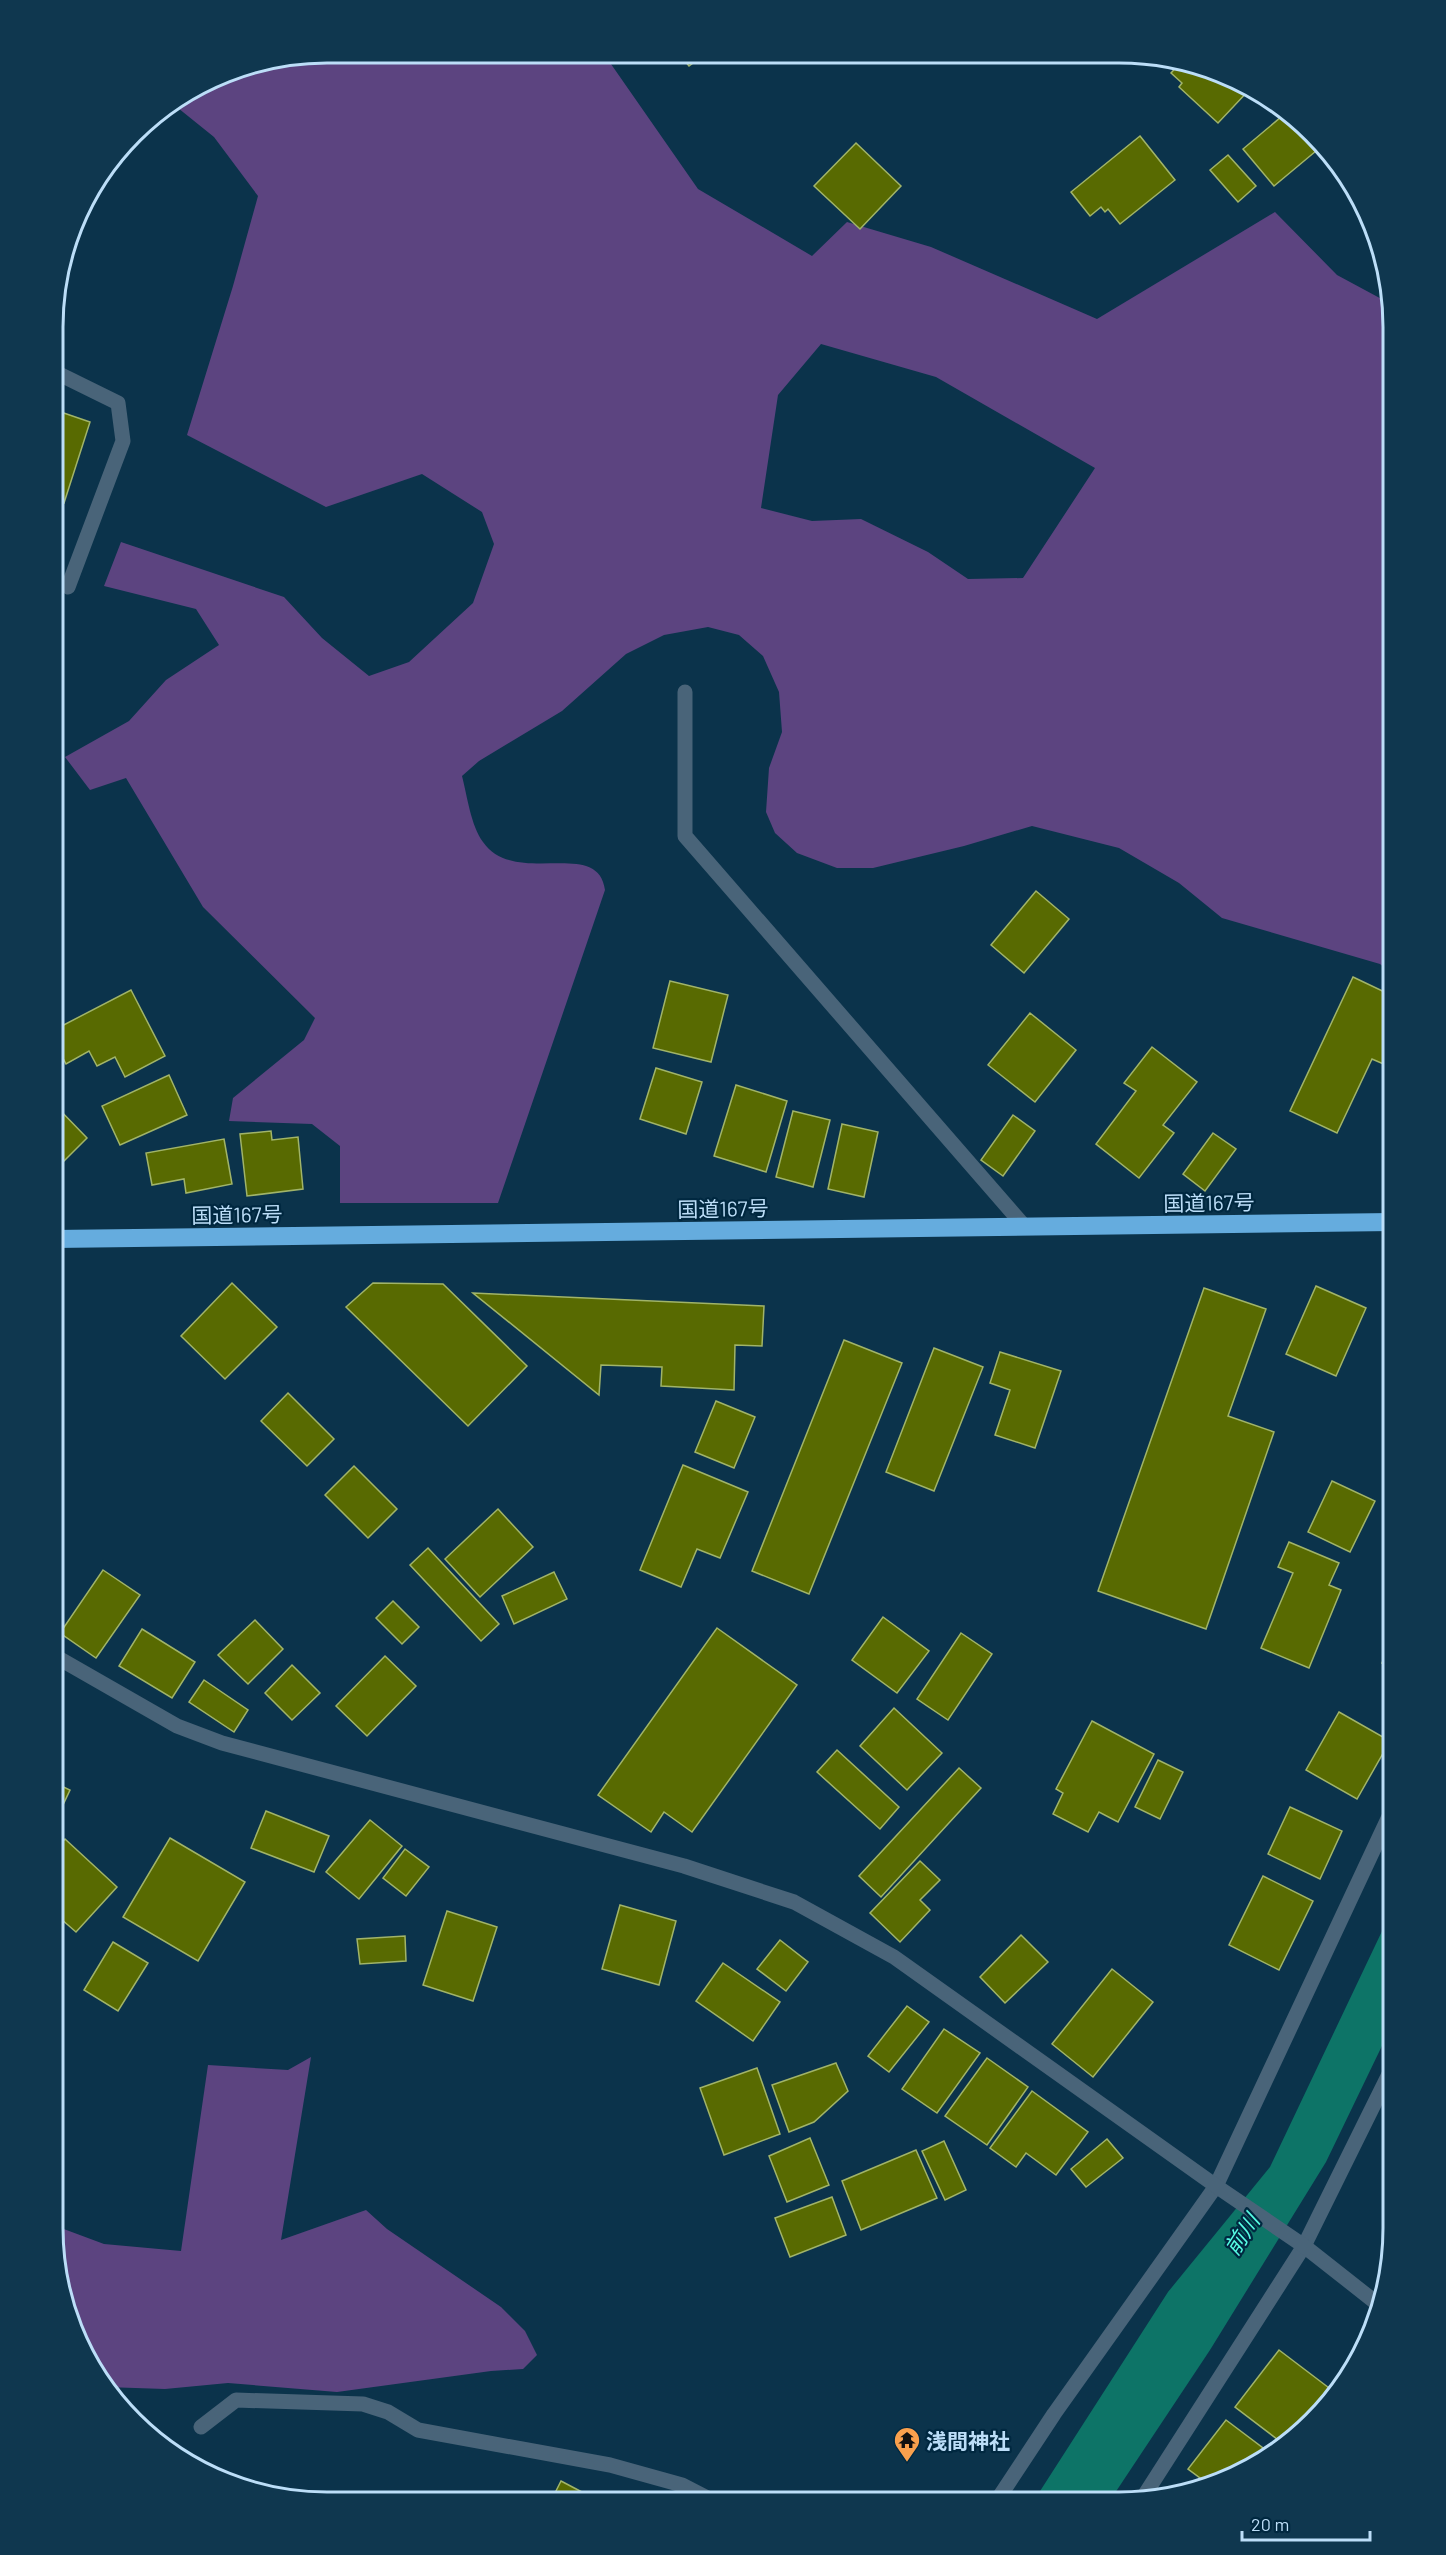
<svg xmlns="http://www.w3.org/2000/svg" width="1446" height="2555" viewBox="0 0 1446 2555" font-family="Barlow,'Noto Sans JP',sans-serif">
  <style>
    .green { fill: #5c4480; fill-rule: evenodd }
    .water { fill: #0d7467 }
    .building { fill: #586a01; stroke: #a1b469; stroke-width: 1.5 }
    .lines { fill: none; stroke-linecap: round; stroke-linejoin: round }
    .lane { stroke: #496479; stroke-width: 15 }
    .street { stroke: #496479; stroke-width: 15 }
    .highway { stroke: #65acde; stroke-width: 18 }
    .labels { text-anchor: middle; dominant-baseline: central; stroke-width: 4.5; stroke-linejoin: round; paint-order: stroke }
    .street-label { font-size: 21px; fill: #bcdef8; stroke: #002840 }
    .poi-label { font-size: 21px; font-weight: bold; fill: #bcdef8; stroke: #002840; text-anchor: start }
    .water-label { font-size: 22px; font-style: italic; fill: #56fde3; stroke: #002840 }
    .rim { fill: none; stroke: #bcdef8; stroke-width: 3 }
  </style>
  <rect width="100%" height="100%" fill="#0b334b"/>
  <g class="green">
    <path d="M327 53 604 54 698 189 812 256 847 222 931 247 1097 319 1275 212 1337 275 1389 303 1393 327V975L1380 964 1222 918 1179 883 1119 848 1032 826 964 846 873 868H837L797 853 775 833 766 812 769 768 782 732 779 692 763 656 739 635 708 627 664 635 626 654 562 711 479 761 462 776C467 795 471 826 483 842 515 888 598 837 605 890L498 1203H340V1146L312 1124 229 1121 233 1098 304 1040 315 1018 203 907 126 778 90 790 65 757 129 721 166 680 219 645 196 609 104 586 121 542 284 597 322 638 369 676 409 662 473 603 494 544 482 512 422 474 326 507 187 435 233 286 258 196 214 137 173 104 222 73ZM821 344 936 377 1095 468 1023 578 968 579 928 552 861 519 812 521 761 508 778 395Z"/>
    <path d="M311 2057 281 2240 366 2210 387 2229 501 2307 525 2331 537 2355 523 2369 491 2371 337 2392 228 2383 165 2389 105 2387 99 2381 67 2317 53 2225 104 2244 181 2251 208 2065 288 2070Z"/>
  </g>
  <path class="water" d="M1393 1908V2023L1326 2162 1210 2350 1109 2502H1033L1168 2292 1270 2167Z"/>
  <g class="building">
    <path d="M680 55H704L689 66Z"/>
    <path d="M1182 61 1240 81 1251 88 1218 123 1179 87 1182 83 1171 73Z"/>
    <path d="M1287 112 1300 120 1322 146 1274 186 1243 149Z"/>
    <path d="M1140 136 1175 180 1120 224 1108 209 1105 212 1101 207 1090 216 1071 192Z"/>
    <path d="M856 143 901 186 860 229 814 186Z"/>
    <path d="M1228 155 1256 186 1238 202 1210 170Z"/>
    <path d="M55 410 90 422 64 503 55 500Z"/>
    <path d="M1036 891 1069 919 1024 973 991 945Z"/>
    <path d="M1353 977 1393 996V1068L1372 1059 1337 1133 1290 1111Z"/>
    <path d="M670 981 728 995 711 1062 653 1048Z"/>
    <path d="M131 990 165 1056 125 1077 115 1057 97 1066 89 1051 66 1064 54 1041V1030Z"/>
    <path d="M1030 1013 1076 1050 1035 1102 988 1065Z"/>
    <path d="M1152 1047 1197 1082 1163 1125 1174 1133 1139 1178 1096 1144 1136 1091 1124 1083Z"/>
    <path d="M656 1068 702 1082 686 1134 640 1119Z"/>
    <path d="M169 1075 187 1115 120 1145 102 1106Z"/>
    <path d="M736 1085 787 1101 766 1172 714 1156Z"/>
    <path d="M54 1104 87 1138 54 1171Z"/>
    <path d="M793 1111 830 1120 813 1187 776 1177Z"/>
    <path d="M1013 1115 1035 1131 1003 1176 981 1160Z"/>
    <path d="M842 1124 878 1132 864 1197 828 1189Z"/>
    <path d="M271 1131 272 1140 298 1137 303 1189 247 1196 240 1134Z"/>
    <path d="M1213 1133 1236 1149 1205 1191 1183 1174Z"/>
    <path d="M224 1139 232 1184 186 1193 184 1179 152 1185 146 1153Z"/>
    <path d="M232 1283 277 1327 225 1379 181 1336Z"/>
    <path d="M373 1283 443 1284 527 1366 468 1426 346 1307Z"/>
    <path d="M1316 1286 1366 1308 1336 1376 1286 1354Z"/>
    <path d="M1204 1288 1266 1309 1228 1416 1274 1432 1206 1629 1098 1591Z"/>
    <path d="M473 1293 764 1306 762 1346 735 1345 734 1390 661 1386 662 1367 601 1365 599 1395Z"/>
    <path d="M844 1340 902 1363 809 1594 752 1571Z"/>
    <path d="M934 1348 983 1367 934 1491 886 1472Z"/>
    <path d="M1000 1352 1061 1371 1035 1448 995 1435 1010 1390 990 1383Z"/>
    <path d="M288 1393 334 1439 307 1466 261 1421Z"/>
    <path d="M716 1401 755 1417 734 1468 695 1452Z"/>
    <path d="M683 1465 748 1492 720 1558 697 1549 681 1587 640 1570Z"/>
    <path d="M354 1466 397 1509 368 1538 325 1495Z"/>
    <path d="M1332 1481 1375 1501 1350 1552 1308 1532Z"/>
    <path d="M498 1509 533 1547 480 1597 445 1559Z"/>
    <path d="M1289 1542 1339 1563 1329 1585 1341 1590 1309 1668 1261 1648 1293 1573 1278 1567Z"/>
    <path d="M428 1548 499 1624 481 1641 410 1565Z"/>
    <path d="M103 1570 140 1595 96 1658 60 1633Z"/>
    <path d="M554 1572 567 1599 514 1624 502 1596Z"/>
    <path d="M393 1601 419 1627 402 1644 376 1618Z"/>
    <path d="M883 1617 929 1651 897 1693 852 1660Z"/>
    <path d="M255 1620 283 1649 248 1684 218 1655Z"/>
    <path d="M717 1628 797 1685 692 1832 664 1812 651 1832 598 1795Z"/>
    <path d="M142 1629 195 1662 172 1698 119 1666Z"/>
    <path d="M961 1633 992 1654 948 1720 917 1699Z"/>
    <path d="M1393 1635V1668L1382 1663Z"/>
    <path d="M385 1656 416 1686 367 1736 336 1706Z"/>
    <path d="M292 1665 320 1693 292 1720 265 1693Z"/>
    <path d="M204 1680 248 1710 234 1732 189 1702Z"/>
    <path d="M894 1708 942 1753 907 1790 860 1746Z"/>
    <path d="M1339 1712 1390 1741 1357 1799 1306 1770Z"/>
    <path d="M1092 1721 1154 1754 1118 1822 1099 1812 1088 1832 1053 1814 1063 1793 1056 1789Z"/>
    <path d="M837 1750 899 1807 880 1829 817 1772Z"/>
    <path d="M1158 1760 1183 1772 1160 1819 1135 1807Z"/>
    <path d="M959 1768 981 1788 881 1897 859 1876Z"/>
    <path d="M53 1782 70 1790 53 1826Z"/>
    <path d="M1290 1807 1342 1831 1320 1879 1268 1854Z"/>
    <path d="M266 1811 329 1836 314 1872 251 1848Z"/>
    <path d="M370 1820 402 1846 359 1899 326 1872Z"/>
    <path d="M170 1838 245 1882 198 1961 123 1917Z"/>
    <path d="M65 1839 117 1887 76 1932 53 1912V1852Z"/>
    <path d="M405 1849 429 1867 406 1896 383 1878Z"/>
    <path d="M920 1861 940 1880 920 1900 930 1910 900 1942 870 1913Z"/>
    <path d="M1263 1876 1313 1901 1279 1970 1229 1945Z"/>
    <path d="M620 1905 676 1921 659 1985 602 1969Z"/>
    <path d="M447 1911 497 1927 473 2001 423 1985Z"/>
    <path d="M1021 1935 1048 1962 1005 2003 980 1977Z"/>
    <path d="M405 1936 406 1961 360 1964 357 1939Z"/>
    <path d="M780 1940 808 1962 786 1991 757 1969Z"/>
    <path d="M113 1942 148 1963 118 2011 84 1990Z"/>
    <path d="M723 1963 780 2002 753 2041 696 2001Z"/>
    <path d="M1112 1969 1153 2002 1093 2077 1052 2044Z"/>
    <path d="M907 2006 929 2022 889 2072 868 2056Z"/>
    <path d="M944 2029 980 2053 937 2113 902 2089Z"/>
    <path d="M987 2058 1028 2087 987 2145 945 2116Z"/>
    <path d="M836 2063 848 2091 814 2122 789 2132 772 2085Z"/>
    <path d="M757 2068 780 2134 724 2155 700 2088Z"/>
    <path d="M1032 2091 1088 2132 1056 2175 1026 2153 1016 2167 990 2148Z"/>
    <path d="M810 2138 829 2185 787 2202 769 2156Z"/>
    <path d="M1107 2139 1123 2158 1086 2187 1071 2169Z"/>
    <path d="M944 2141 966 2190 945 2200 922 2151Z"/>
    <path d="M916 2150 937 2198 861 2230 842 2181Z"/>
    <path d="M832 2197 846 2235 790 2257 775 2218Z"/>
    <path d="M1279 2350 1337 2394 1286 2446 1235 2407Z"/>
    <path d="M1226 2420 1271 2454 1211 2486 1188 2469Z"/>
    <path d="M561 2481 599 2501H551Z"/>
  </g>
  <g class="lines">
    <g class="lane">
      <path d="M201 2427 236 2400 363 2404 388 2412 418 2430 610 2465 682 2485 713 2501"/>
      <path d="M1142 2499 1304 2246 1393 2066"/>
      <path d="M996 2502 1054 2414 1216 2186 1393 1808"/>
    </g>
    <g class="street">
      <path d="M55 372 118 403 123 441 68 587"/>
      <path d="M685 692V836L1025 1227"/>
      <path d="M53 1655 177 1726 222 1743 684 1866 794 1902 894 1957 1216 2186 1304 2246 1379 2305"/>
    </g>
    <path class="highway" d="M54 1239 1393 1222"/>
  </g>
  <defs>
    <g id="temple-pin" transform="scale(1.35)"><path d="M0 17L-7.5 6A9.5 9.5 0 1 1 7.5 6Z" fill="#f9a04d" stroke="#002840"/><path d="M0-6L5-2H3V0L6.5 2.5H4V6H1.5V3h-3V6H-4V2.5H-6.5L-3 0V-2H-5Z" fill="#111"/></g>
  </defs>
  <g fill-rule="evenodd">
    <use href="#temple-pin" x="907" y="2440"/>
  </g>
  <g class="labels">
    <g class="street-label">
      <text transform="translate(1209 1202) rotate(-1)">国道167号</text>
      <text transform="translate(723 1208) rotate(-1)">国道167号</text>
      <text transform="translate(237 1214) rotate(-1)">国道167号</text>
    </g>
    <g class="poi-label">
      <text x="926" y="2440">浅間神社</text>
    </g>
    <g class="water-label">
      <text transform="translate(1241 2234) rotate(-57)">前川</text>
    </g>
  </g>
  <path d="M0 0H1446V2555H0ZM327 63H1119A264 264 0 0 1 1383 327V2228A264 264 0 0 1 1119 2492H327A264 264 0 0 1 63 2228V327A264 264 0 0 1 327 63Z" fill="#0f374f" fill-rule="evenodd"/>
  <path class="rim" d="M327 63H1119A264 264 0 0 1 1383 327V2228A264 264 0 0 1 1119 2492H327A264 264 0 0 1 63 2228V327A264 264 0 0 1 327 63Z"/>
  <path d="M1242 2531v9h128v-9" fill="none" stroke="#bcdef8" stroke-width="3"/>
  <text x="1251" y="2531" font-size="18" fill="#bcdef8" stroke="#002840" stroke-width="4.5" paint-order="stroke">20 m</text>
</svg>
